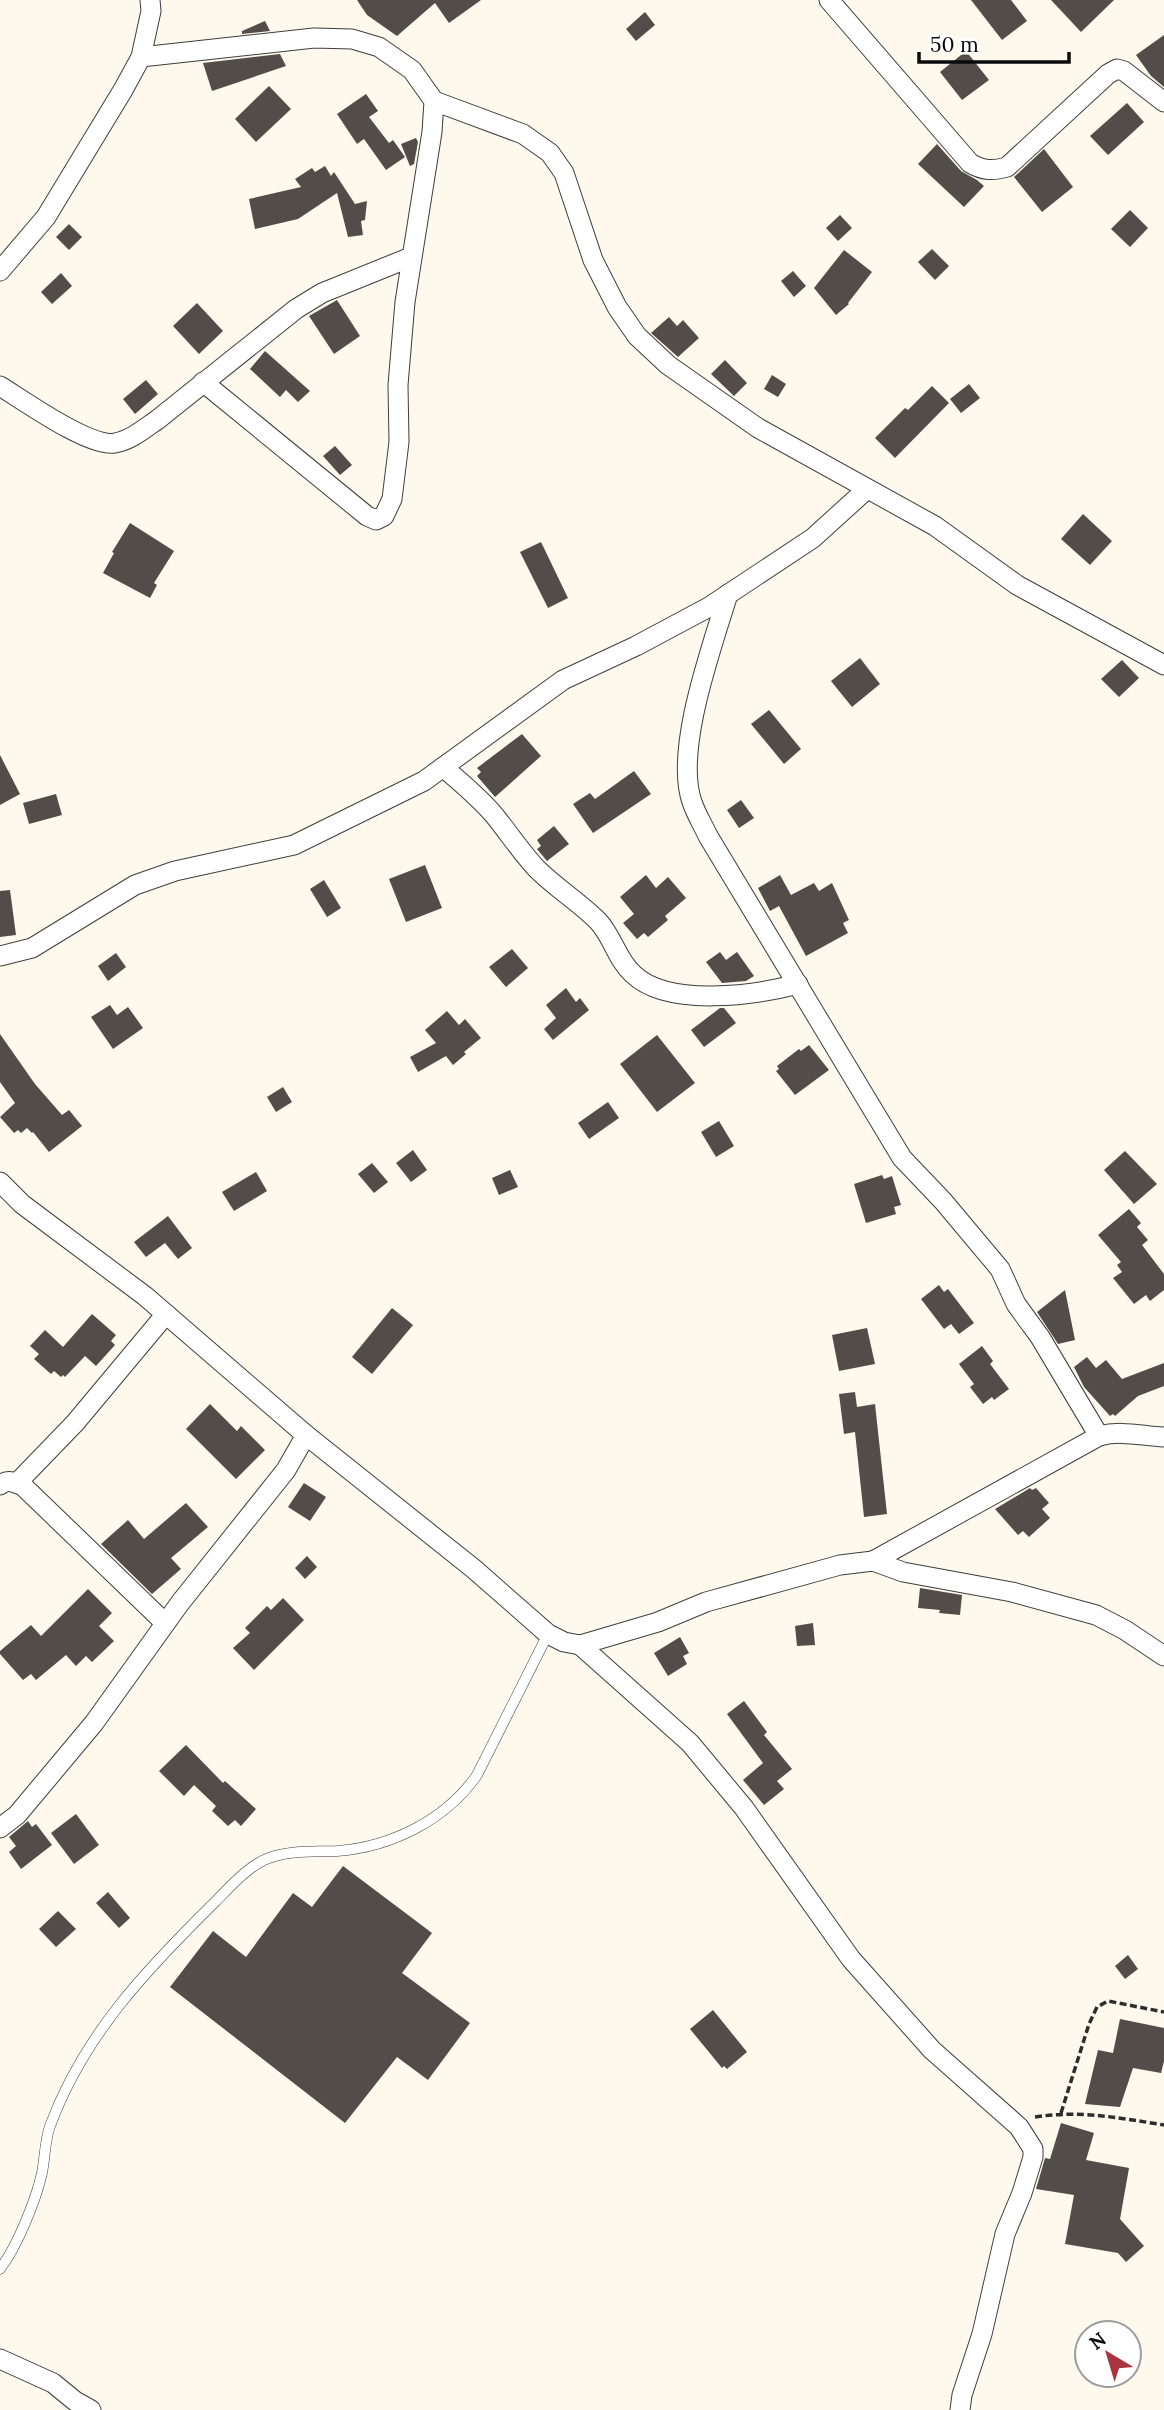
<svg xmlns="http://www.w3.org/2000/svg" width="1164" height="2410" viewBox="0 0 1164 2410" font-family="Lora,serif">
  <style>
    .building { fill: #534d49 }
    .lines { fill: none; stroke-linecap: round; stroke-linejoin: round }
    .lane-casing { stroke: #3e3e3e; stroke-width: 11 }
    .street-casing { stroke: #3e3e3e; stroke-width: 21 }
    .path { stroke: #2d2d2d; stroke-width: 3.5; stroke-dasharray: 7 3.5; stroke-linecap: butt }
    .lane { stroke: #fff; stroke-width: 10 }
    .street { stroke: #fff; stroke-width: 19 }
  </style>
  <rect width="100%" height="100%" fill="#fdf9ec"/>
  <g class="building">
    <path d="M357 0H481L449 23 435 3 397 36 367 15Z"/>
    <path d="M971 0H1011L1027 21 1002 40Z"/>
    <path d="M1051 0H1114L1081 32Z"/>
    <path d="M645 12 655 25 636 41 626 29Z"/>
    <path d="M265 21 270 31 242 34V31Z"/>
    <path d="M1164 35V87L1151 76 1136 55Z"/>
    <path d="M966 51 989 80 962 100 940 72Z"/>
    <path d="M280 54 286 66 212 91 203 63Z"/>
    <path d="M269 86 291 109 256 142 235 119Z"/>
    <path d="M366 94 378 111 369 117 389 143 393 140 405 157 386 170 364 139 357 144 337 114Z"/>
    <path d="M1127 103 1144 122 1108 155 1090 136Z"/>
    <path d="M416 138 418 142 414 164 410 166 401 144Z"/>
    <path d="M937 144 961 171 977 180 984 186 964 207 918 164Z"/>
    <path d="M1044 149 1073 187 1042 212 1014 177Z"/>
    <path d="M325 166 331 176 334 172 355 204 367 201 365 220 361 221 363 235 348 237 337 193 298 219 255 229 249 199 301 187 295 179 312 168 315 172Z"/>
    <path d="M1130 210 1148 228 1130 247 1111 229Z"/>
    <path d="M840 215 852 228 838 241 826 228Z"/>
    <path d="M69 224 82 237 69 250 56 237Z"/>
    <path d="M932 249 949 266 935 280 918 262Z"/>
    <path d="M844 250 872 272 848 303 849 304 836 315 814 288Z"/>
    <path d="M793 271 806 286 794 297 781 281Z"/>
    <path d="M61 273 72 286 52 304 41 292Z"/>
    <path d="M337 300 360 336 334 354 309 316Z"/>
    <path d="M197 303 223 331 199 354 173 326Z"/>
    <path d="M669 317 677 326 683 320 699 338 678 357 651 333Z"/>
    <path d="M265 351 310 391 298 402 286 390 280 397 250 369Z"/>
    <path d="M725 360 747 383 734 396 711 374Z"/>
    <path d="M772 375 786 384 778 397 764 389Z"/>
    <path d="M146 380 158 394 135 414 123 399Z"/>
    <path d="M969 384 980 398 961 413 950 399Z"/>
    <path d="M932 386 949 403 895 458 875 438 905 408 908 410Z"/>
    <path d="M335 446 352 465 340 475 323 456Z"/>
    <path d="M1083 514 1112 541 1090 565 1061 539Z"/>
    <path d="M130 523 174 551 154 583 157 585 150 598 103 573 114 553 112 552Z"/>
    <path d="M541 542 568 598 548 608 520 552Z"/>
    <path d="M860 658 880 684 852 707 831 681Z"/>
    <path d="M1122 660 1139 678 1119 697 1101 679Z"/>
    <path d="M769 710 801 749 784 764 751 724Z"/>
    <path d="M522 734 541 756 495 797 477 776 481 772 477 768Z"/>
    <path d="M0 755 20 794 0 805Z"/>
    <path d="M634 771 651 794 593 833 573 804 590 793 595 799Z"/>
    <path d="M56 794 62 815 29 824 23 803Z"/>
    <path d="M741 800 754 818 739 828 727 810Z"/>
    <path d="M554 826 569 844 547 861 537 849 541 846 537 840Z"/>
    <path d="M425 865 442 908 406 922 389 879Z"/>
    <path d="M646 875 656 888 668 877 686 898 665 916 668 920 648 937 644 933 637 939 623 923 634 914 620 897Z"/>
    <path d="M780 875 791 895 814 883 819 891 832 883 849 920 843 923 848 933 806 956 779 906 770 911 758 888Z"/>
    <path d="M324 880 341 908 327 917 310 889Z"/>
    <path d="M10 890 16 935 0 937V891Z"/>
    <path d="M512 949 528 968 506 987 489 967Z"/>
    <path d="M720 952 726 960 737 952 754 976 746 981 722 983 706 962Z"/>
    <path d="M116 953 126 967 108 981 98 966Z"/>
    <path d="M566 988 576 1002 580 998 589 1010 553 1040 544 1029 556 1018 546 1005Z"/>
    <path d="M110 1005 117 1015 128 1007 143 1028 113 1049 91 1017Z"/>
    <path d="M720 1008H724L736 1023 704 1047 691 1030Z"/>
    <path d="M447 1011 459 1025 465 1019 481 1038 464 1052 466 1054 453 1065 446 1056 418 1072 410 1057 436 1043 425 1030Z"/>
    <path d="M0 1034 35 1084 62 1115 69 1110 82 1126 49 1152 33 1132 32 1133 27 1128 21 1133 18 1130 14 1133 0 1117 15 1103 0 1082Z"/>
    <path d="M657 1035 695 1083 657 1112 620 1064Z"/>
    <path d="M809 1045 829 1070 795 1095 776 1071 779 1069 777 1066 799 1049 801 1051Z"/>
    <path d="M283 1087 292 1102 276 1112 267 1097Z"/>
    <path d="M608 1102 619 1118 589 1139 578 1123Z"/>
    <path d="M719 1121 734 1146 716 1157 701 1132Z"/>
    <path d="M413 1150 427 1170 411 1182 396 1163Z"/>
    <path d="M1125 1151 1157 1184 1134 1204 1104 1170Z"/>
    <path d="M372 1163 388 1182 374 1193 358 1174Z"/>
    <path d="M510 1170 518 1187 499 1195 492 1178Z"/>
    <path d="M256 1172 267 1191 234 1211 222 1192Z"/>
    <path d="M882 1175 884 1179 892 1176 901 1205 894 1207 896 1214 866 1223 854 1184Z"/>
    <path d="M1129 1209 1141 1223 1137 1227 1148 1240 1142 1245 1164 1274V1290L1150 1301 1146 1295 1134 1304 1113 1278 1122 1272 1117 1265 1121 1262 1098 1235Z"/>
    <path d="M168 1216 192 1248 178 1259 165 1243 146 1257 134 1242Z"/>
    <path d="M939 1285 944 1292 948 1289 974 1323 959 1334 951 1324 944 1329 921 1299Z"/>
    <path d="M1065 1290 1075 1340 1058 1344 1037 1312Z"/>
    <path d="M392 1308 413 1325 372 1374 352 1357Z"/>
    <path d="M92 1314 116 1335 111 1341 115 1345 96 1366 85 1356 65 1377 63 1375 61 1377 54 1371 51 1374 34 1359 39 1354 30 1346 45 1330 63 1347Z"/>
    <path d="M867 1328 875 1364 839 1371 832 1335Z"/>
    <path d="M982 1346 993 1361 990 1364 1009 1389 994 1400 992 1397 983 1404 970 1387 974 1384 959 1364Z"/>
    <path d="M1087 1357 1096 1368 1106 1360 1122 1379 1164 1363V1386L1138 1396 1115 1416 1113 1414 1110 1416 1084 1387 1074 1367Z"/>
    <path d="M855 1392 857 1407 875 1404 887 1514 864 1517 855 1432 844 1434 839 1394Z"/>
    <path d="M210 1404 237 1431 241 1426 265 1450 236 1479 186 1429Z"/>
    <path d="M304 1483 326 1497 310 1521 288 1507Z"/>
    <path d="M1030 1488 1032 1490 1036 1488 1049 1503 1042 1509 1050 1518 1029 1537 1023 1531 1018 1535 995 1509Z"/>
    <path d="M186 1503 208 1527 171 1558 181 1569 152 1594 101 1544 128 1520 144 1539Z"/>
    <path d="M307 1556 317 1567 305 1579 295 1568Z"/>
    <path d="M920 1588 962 1595 960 1615 939 1613 940 1610 918 1608Z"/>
    <path d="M88 1589 112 1613 99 1626 114 1641 92 1662 86 1656 76 1666 66 1655 36 1680 31 1674 23 1680 0 1654V1651L31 1625 41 1636Z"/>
    <path d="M283 1598 304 1620 254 1670 233 1648 250 1633 245 1628 267 1606 271 1610Z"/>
    <path d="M813 1623 815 1645 797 1646 795 1626Z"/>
    <path d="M680 1637 689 1653 683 1656 687 1664 668 1676 654 1653Z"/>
    <path d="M744 1701 767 1732 764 1735 792 1769 777 1781 784 1789 764 1805 743 1780 763 1763 727 1714Z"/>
    <path d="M186 1745 223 1783 225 1781 256 1809 241 1826 235 1820 228 1826 212 1811 216 1806 194 1785 184 1796 159 1771Z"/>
    <path d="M76 1814 99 1845 74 1864 51 1833Z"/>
    <path d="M28 1821 32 1827 36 1824 52 1845 21 1869 9 1852 16 1846 9 1837Z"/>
    <path d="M343 1866 432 1933 402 1973 470 2023 428 2080 397 2057 345 2123 170 1987 213 1931 246 1957 293 1893 312 1907Z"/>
    <path d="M108 1892 130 1918 119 1928 96 1903Z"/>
    <path d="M58 1911 76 1929 56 1947 39 1929Z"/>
    <path d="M1128 1955 1138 1969 1125 1979 1115 1966Z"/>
    <path d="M713 2010 747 2052 727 2069 724 2066 722 2068 690 2029Z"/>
    <path d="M1120 2019 1164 2028V2061L1161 2073 1133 2068 1120 2107 1085 2104 1098 2050 1113 2053Z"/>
    <path d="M1061 2123 1094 2133 1086 2160 1129 2168 1120 2219 1144 2246 1126 2262 1118 2253 1065 2244 1074 2195 1036 2189 1045 2158 1050 2159Z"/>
  </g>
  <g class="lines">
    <g class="lane-casing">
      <path id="lane" d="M0 2269C17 2247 36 2200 42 2173 45 2157 45 2140 50 2126 84 2034 148 1968 216 1901 230 1887 249 1865 269 1858 290 1850 315 1852 337 1851 391 1847 446 1820 477 1775L548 1634"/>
    </g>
    <g class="street-casing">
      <g id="street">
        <path d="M829 0 970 163C983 171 993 171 1007 167L1108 74 1117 69 1124 71 1164 102"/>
        <path d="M141 57 314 38 352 39 379 47 412 70 434 101 432 132 405 302 398 385 399 442 392 499 384 516 376 520 367 516 203 382"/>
        <path d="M434 101 523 134 550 153 564 173 593 260 617 307 637 336 668 365 758 428 935 526 1017 585 1164 665"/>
        <path d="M0 271 46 217 123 90 141 57 151 11 150 0"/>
        <path d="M0 386C23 400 90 448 115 443 131 440 144 429 157 420L296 309 322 293 411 257"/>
        <path d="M728 594C712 647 674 750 692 802 696 814 703 825 708 836L902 1158 943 1201 1000 1269 1016 1304 1040 1337 1099 1436"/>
        <path d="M443 767C460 782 479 797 494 815 508 832 521 852 537 869 556 888 579 902 598 921 613 937 617 960 633 974 668 1008 756 995 798 984"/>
        <path d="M0 956 32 948 135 885 175 871 294 845 424 781 563 680 636 646 709 607 813 538 867 489"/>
        <path d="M0 1182 22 1204 145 1296 306 1435 474 1569 548 1634 564 1642 580 1645 658 1622 706 1602 840 1565 873 1561 903 1572 1012 1592 1096 1615 1125 1630 1164 1656"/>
        <path d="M17 1483 75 1423 166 1314"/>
        <path d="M0 1485C8 1479 14 1482 23 1486L165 1623"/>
        <path d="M873 1561 1099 1436C1122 1430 1141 1436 1164 1437"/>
        <path d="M580 1645 690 1743 744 1808 851 1959 932 2050 1019 2127 1033 2149V2157L1022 2193 1005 2234 982 2334 962 2395 960 2410"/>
        <path d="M0 1828 17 1815 94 1723 180 1603 286 1470 306 1435"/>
        <path d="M0 2359 53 2383 75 2401 91 2410"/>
      </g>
    </g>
    <g class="path">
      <path d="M1061 2113 1089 2024 1097 2007 1108 2001 1164 2012"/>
      <path d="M1035 2117C1080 2110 1120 2118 1164 2125"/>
    </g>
    <use href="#lane" class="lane"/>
    <use href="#street" class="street"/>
  </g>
  <g transform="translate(1108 2354) rotate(322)"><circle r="33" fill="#ffffff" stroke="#9d9d9d" stroke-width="2"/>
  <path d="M0-5L12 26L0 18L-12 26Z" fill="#aa353e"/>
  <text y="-10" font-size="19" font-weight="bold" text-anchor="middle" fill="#0b0b0b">N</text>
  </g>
  <path d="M919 52v10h150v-10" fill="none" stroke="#0b0b0b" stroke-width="3.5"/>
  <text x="930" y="52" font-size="21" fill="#0b0b0b" stroke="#ffffff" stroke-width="5" paint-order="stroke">50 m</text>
</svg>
